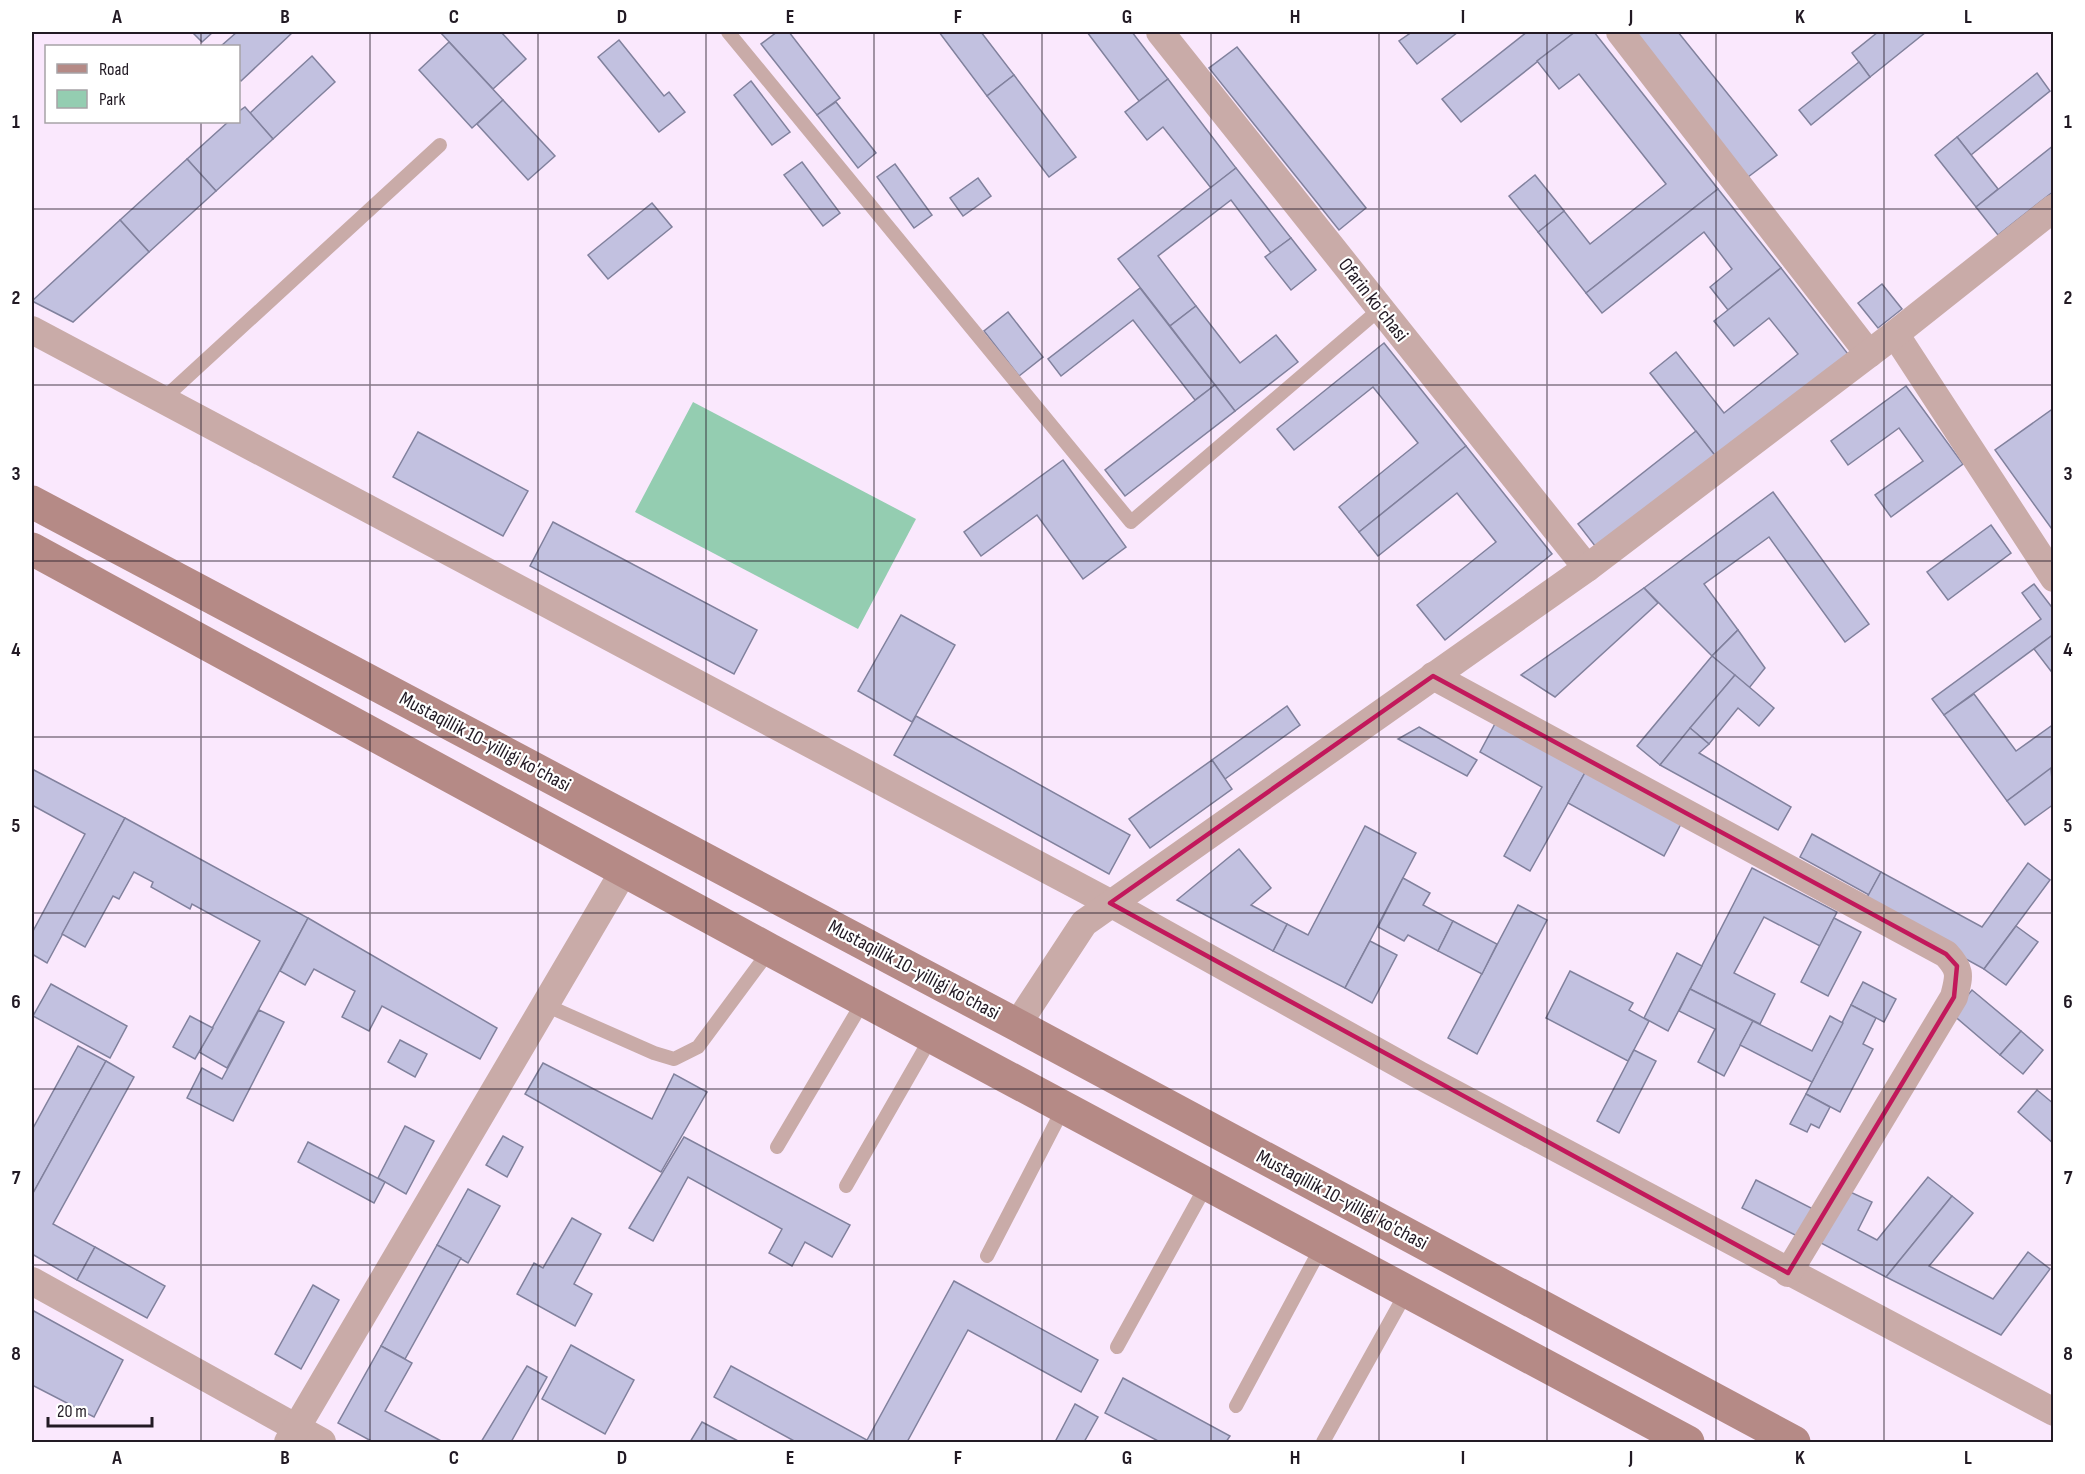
<svg xmlns="http://www.w3.org/2000/svg" width="2085" height="1474" viewBox="0 0 2085 1474" font-family="'Sofia Sans Condensed',sans-serif">
  <style>
    .green { fill: #94cdb1 }
    .building { fill: #c2c1e0; stroke: #81819d; stroke-width: 1.5 }
    .lines { fill: none; stroke-linecap: round; stroke-linejoin: round }
    .lane { stroke: #c9aba8; stroke-width: 14 }
    .street { stroke: #c9aba8; stroke-width: 28 }
    .secondary { stroke: #b58a86; stroke-width: 33 }
    .marked { fill: none; stroke: #c2185b; stroke-width: 4.5; stroke-linejoin: round }
    .grid { fill: none; stroke: #221a24; stroke-width: 1.5; stroke-opacity: 0.55 }
    .labels { text-anchor: middle; dominant-baseline: central; stroke-width: 4.5; stroke-linejoin: round; paint-order: stroke }
    .street-label { font-size: 20px; fill: #221a24; stroke: #fff }
    .neatline { fill: none; stroke: #221a24; stroke-width: 2 }
    .grid-label { font-size: 20px; text-anchor: middle; font-weight: bold; fill: #221a24 }
  </style>
  <rect width="100%" height="100%" fill="#fae8fd"/>
  <path class="green" d="M693 402 916 519 858 629 635 512Z"/>
  <g class="building">
    <path d="M192 32H213L202 42Z"/>
    <path d="M237 32H293L241 81 238 78V46H221Z"/>
    <path d="M440 32H501L526 59 493 89Z"/>
    <path d="M777 32H789L840 98 817 115 761 44Z"/>
    <path d="M939 32H981L1014 75 987 96Z"/>
    <path d="M1087 32H1132L1168 79 1139 101Z"/>
    <path d="M1412 32H1458L1417 64 1399 41Z"/>
    <path d="M1527 32H1575L1461 122 1442 99Z"/>
    <path d="M1575 32H1594L1718 189 1586 293 1538 232 1564 211 1590 244 1666 184 1579 74 1559 89 1537 61Z"/>
    <path d="M1632 32H1678L1777 155 1748 177Z"/>
    <path d="M1878 32H1926L1870 77 1852 53Z"/>
    <path d="M619 40 664 96 669 92 685 112 659 132 598 57Z"/>
    <path d="M449 42 503 100 472 128 419 70Z"/>
    <path d="M1237 47 1366 208 1339 230 1209 68Z"/>
    <path d="M312 56 335 82 273 139 250 113Z"/>
    <path d="M1859 62 1870 77 1811 125 1799 110Z"/>
    <path d="M2037 73 2050 91 1971 155 1957 137Z"/>
    <path d="M1014 75 1076 157 1049 177 987 96Z"/>
    <path d="M1168 79 1236 168 1211 188 1163 127 1147 140 1125 112Z"/>
    <path d="M751 81 790 132 772 145 734 95Z"/>
    <path d="M503 100 555 156 528 180 477 124Z"/>
    <path d="M836 102 876 153 858 168 817 115Z"/>
    <path d="M245 107 273 139 216 191 187 159 228 122H238V112Z"/>
    <path d="M1957 137 1998 189 1976 207 1935 155Z"/>
    <path d="M2054 145V191L1998 235 1976 207Z"/>
    <path d="M187 159 216 191 149 252 120 220Z"/>
    <path d="M802 162 840 213 823 226 784 175Z"/>
    <path d="M895 164 932 215 914 228 877 177Z"/>
    <path d="M1236 168 1291 238 1271 253 1231 200 1158 256 1196 306 1170 326 1118 259Z"/>
    <path d="M1535 175 1564 211 1538 232 1509 196Z"/>
    <path d="M978 178 991 196 963 216 950 198Z"/>
    <path d="M1718 189 1781 268 1728 310 1710 287 1732 269 1704 232 1602 313 1586 293Z"/>
    <path d="M652 203 672 227 608 279 588 255Z"/>
    <path d="M120 220 149 252 73 322 32 301Z"/>
    <path d="M1291 238 1316 270 1291 290 1265 257Z"/>
    <path d="M1781 268 1848 354 1717 458 1650 373 1676 352 1724 413 1798 354 1769 318 1734 346 1714 321Z"/>
    <path d="M1882 284 1902 309 1878 328 1858 303Z"/>
    <path d="M1140 288 1215 385 1195 400 1133 320 1061 376 1048 359Z"/>
    <path d="M1196 306 1240 363 1276 335 1298 362 1235 411 1170 326Z"/>
    <path d="M1008 312 1043 357 1019 376 984 331Z"/>
    <path d="M1384 343 1466 446 1359 532 1339 507 1418 443 1373 387 1294 450 1277 429Z"/>
    <path d="M1215 385 1235 411 1125 496 1105 470Z"/>
    <path d="M1906 386 1963 464 1891 517 1875 495 1923 461 1899 428 1848 465 1831 441Z"/>
    <path d="M2054 408V532L1995 450Z"/>
    <path d="M1696 431 1717 458 1599 551 1578 524Z"/>
    <path d="M418 432 528 491 503 536 393 477Z"/>
    <path d="M1466 446 1552 554 1445 640 1417 605 1496 542 1457 493 1378 556 1359 532Z"/>
    <path d="M1063 460 1126 547 1083 579 1037 515 981 556 964 532Z"/>
    <path d="M1773 492 1869 624 1845 642 1769 537 1704 584 1738 630 1712 656 1644 588Z"/>
    <path d="M553 522 757 630 734 674 530 566Z"/>
    <path d="M1991 525 2011 553 1948 600 1927 572Z"/>
    <path d="M2034 584 2054 610V634L1944 715 1932 699 2041 619 2022 593Z"/>
    <path d="M1644 588 1658 603 1555 697 1521 675Z"/>
    <path d="M901 615 955 645 912 722 858 691Z"/>
    <path d="M1738 630 1765 668 1749 688 1712 656Z"/>
    <path d="M2054 634V675L2034 649Z"/>
    <path d="M1712 656 1735 675 1660 765 1637 746Z"/>
    <path d="M1735 675 1774 708 1759 726 1738 708 1709 744 1690 728Z"/>
    <path d="M1974 694 2016 751 2054 724V767L2007 801 1944 715Z"/>
    <path d="M1287 706 1300 725 1225 779 1212 760Z"/>
    <path d="M916 716 1130 835 1109 874 894 755Z"/>
    <path d="M1497 720 1587 769 1530 871 1504 856 1542 787 1480 752Z"/>
    <path d="M1419 727 1477 760 1467 776 1398 739Z"/>
    <path d="M1690 728 1709 744 1699 753 1791 807 1778 830 1660 765Z"/>
    <path d="M1212 760 1232 789 1150 848 1129 819Z"/>
    <path d="M2051 768 2054 804 2025 825 2007 801Z"/>
    <path d="M32 769 125 818 47 963 32 954V933L85 834 32 805Z"/>
    <path d="M1587 769 1682 822 1664 856 1568 803Z"/>
    <path d="M125 818 308 918 227 1068 199 1052 260 941 192 904 190 909 151 887 153 882 134 872 119 899 113 896 85 947 62 934Z"/>
    <path d="M1365 826 1416 853 1345 988 1273 951 1287 924 1308 935Z"/>
    <path d="M1812 834 1881 872 1869 895 1800 857Z"/>
    <path d="M1239 849 1271 888 1251 905 1287 924 1273 951 1177 900Z"/>
    <path d="M2028 863 2050 880 1984 969 1864 903 1881 872 1982 927Z"/>
    <path d="M1752 868 1837 912 1820 946 1764 917 1734 973 1775 994 1760 1024 1690 989Z"/>
    <path d="M1403 878 1430 893 1423 905 1453 921 1438 951 1408 935 1404 941 1378 927Z"/>
    <path d="M1518 905 1547 920 1477 1054 1448 1038Z"/>
    <path d="M308 918 497 1028 480 1059 382 1006 369 1031 342 1017 355 991 314 969 305 985 280 971Z"/>
    <path d="M1834 918 1861 932 1828 996 1801 982Z"/>
    <path d="M1453 921 1497 944 1482 974 1438 951Z"/>
    <path d="M2016 926 2038 942 2006 985 1984 969Z"/>
    <path d="M1370 941 1397 955 1372 1003 1345 988Z"/>
    <path d="M1677 953 1702 966 1668 1031 1644 1018Z"/>
    <path d="M1570 971 1633 1003 1629 1010 1649 1021 1628 1061 1546 1018Z"/>
    <path d="M1863 982 1896 999 1884 1022 1851 1005Z"/>
    <path d="M51 984 127 1026 110 1058 33 1016Z"/>
    <path d="M1690 989 1753 1021 1724 1076 1698 1062 1715 1029 1679 1011Z"/>
    <path d="M1972 990 2021 1031 2000 1055 1952 1014Z"/>
    <path d="M1851 1005 1876 1018 1863 1044 1873 1049 1840 1112 1806 1094Z"/>
    <path d="M259 1010 284 1022 233 1121 187 1098 202 1068 222 1079Z"/>
    <path d="M190 1016 213 1028 195 1059 173 1047Z"/>
    <path d="M1830 1016 1843 1023 1812 1082 1740 1045 1753 1021 1812 1051Z"/>
    <path d="M2021 1031 2043 1050 2023 1074 2000 1055Z"/>
    <path d="M400 1040 427 1054 415 1077 388 1062Z"/>
    <path d="M78 1046 106 1061 32 1195V1130Z"/>
    <path d="M1634 1050 1656 1061 1619 1133 1597 1121Z"/>
    <path d="M106 1061 134 1077 53 1224 95 1247 77 1280 32 1254V1195Z"/>
    <path d="M543 1063 652 1119 674 1074 707 1092 661 1172 525 1094Z"/>
    <path d="M2037 1090 2054 1104V1144L2018 1112Z"/>
    <path d="M1806 1094 1830 1107 1819 1128 1811 1124 1807 1132 1790 1124Z"/>
    <path d="M405 1126 434 1141 406 1194 378 1178Z"/>
    <path d="M503 1136 523 1147 507 1177 486 1165Z"/>
    <path d="M684 1137 850 1225 832 1257 805 1242 792 1266 769 1253 782 1229 688 1177 653 1241 629 1228Z"/>
    <path d="M308 1142 385 1182 374 1203 298 1162Z"/>
    <path d="M1928 1177 1952 1196 1886 1277 1819 1242 1846 1190 1872 1202 1858 1230 1877 1240Z"/>
    <path d="M1756 1180 1815 1210 1801 1238 1742 1208Z"/>
    <path d="M468 1189 500 1206 468 1263 437 1245Z"/>
    <path d="M1952 1196 1973 1213 1929 1266 1993 1299 2028 1252 2050 1269 2001 1335 1886 1277Z"/>
    <path d="M572 1218 601 1234 574 1284 592 1294 575 1326 517 1294 534 1263 543 1268Z"/>
    <path d="M437 1245 461 1258 405 1359 381 1346Z"/>
    <path d="M95 1247 165 1286 147 1318 77 1280Z"/>
    <path d="M954 1281 1098 1360 1081 1392 968 1330 907 1442H866Z"/>
    <path d="M313 1285 339 1300 301 1369 275 1354Z"/>
    <path d="M32 1310 123 1360 94 1417 32 1385Z"/>
    <path d="M571 1345 634 1380 605 1434 542 1399Z"/>
    <path d="M381 1346 412 1363 385 1411 443 1442H373L338 1423Z"/>
    <path d="M527 1366 547 1377 511 1442H481Z"/>
    <path d="M731 1366 867 1440 866 1442H796L714 1397Z"/>
    <path d="M1123 1378 1230 1436 1226 1442H1160L1105 1413Z"/>
    <path d="M1075 1404 1098 1417 1084 1442H1055Z"/>
    <path d="M702 1422 740 1442H690Z"/>
  </g>
  <g class="lines">
    <g class="lane">
      <path d="M728 32 1131 522 1380 309"/>
      <path d="M161 401 440 145"/>
      <path d="M543 1004 654 1053 674 1059 698 1047 770 950"/>
      <path d="M777 1147 864 1000"/>
      <path d="M846 1186 932 1036"/>
      <path d="M987 1256 1064 1107"/>
      <path d="M1117 1347 1207 1184"/>
      <path d="M1236 1406 1322 1246"/>
      <path d="M1323 1442 1407 1291"/>
    </g>
    <g class="street">
      <path d="M1160 32 1587 568"/>
      <path d="M1620 32 1869 354"/>
      <path d="M32 330 1110 903 1419 1075 2054 1412"/>
      <path d="M1895 334 2054 578"/>
      <path d="M1433 676 1946 954C1962 971 1959 976 1954 997L1788 1273"/>
      <path d="M1017 1025 1084 923 1587 568 1895 334 2054 208"/>
      <path d="M32 1281 322 1442"/>
      <path d="M288 1442 625 869"/>
    </g>
    <g class="secondary">
      <path d="M32 502 1017 1025 1794 1442"/>
      <path d="M32 549 770 950 1688 1442"/>
    </g>
  </g>
  <path class="marked" d="M1433 676 1946 954 1957 966 1954 997 1788 1273 1110 903Z"/>
  <path class="grid" d="M201 32V46M370 32V1442M538 32V1442M706 32V1442M874 32V1442M1042 32V1442M1211 32V1442M1379 32V1442M1547 32V1442M1716 32V1442M1884 32V1442M201 122V1442M32 209H2054M32 385H2054M32 561H2054M32 737H2054M32 913H2054M32 1089H2054M32 1265H2054"/>
  <g class="labels">
    <g class="street-label">
      <text transform="translate(1373 300) rotate(52)">Ofarin koʻchasi</text>
      <text transform="translate(485 742) rotate(28)">Mustaqillik 10-yilligi ko'chasi</text>
      <text transform="translate(914 970) rotate(28)">Mustaqillik 10-yilligi ko'chasi</text>
      <text transform="translate(1342 1200) rotate(28)">Mustaqillik 10-yilligi ko'chasi</text>
    </g>
  </g>
  <rect width="2085" height="1474" fill="none" stroke="#ffffff" stroke-width="66"/>
  <rect x="45" y="45" width="195" height="78" fill="#ffffff" stroke="#a7a3a7" stroke-width="1.5"/>
  <rect x="57" y="64" width="30" height="9" fill="#b58a86" stroke="#a7a3a7" stroke-width="1.5"/>
  <text x="99" y="75" font-size="18" fill="#221a24">Road</text>
  <rect x="57" y="90" width="30" height="18" fill="#94cdb1" stroke="#a7a3a7" stroke-width="1.5"/>
  <text x="99" y="105" font-size="18" fill="#221a24">Park</text>
  <path d="M48 1417v9h104v-9" fill="none" stroke="#221a24" stroke-width="3"/>
  <text x="57" y="1417" font-size="18" fill="#221a24" stroke="#ffffff" stroke-width="4.5" paint-order="stroke">20 m</text>
  <rect x="33" y="33" width="2019" height="1408" class="neatline"/>
  <g class="grid-label">
    <text x="117" y="23">A</text>
    <text x="285" y="23">B</text>
    <text x="454" y="23">C</text>
    <text x="622" y="23">D</text>
    <text x="790" y="23">E</text>
    <text x="958" y="23">F</text>
    <text x="1127" y="23">G</text>
    <text x="1295" y="23">H</text>
    <text x="1463" y="23">I</text>
    <text x="1631" y="23">J</text>
    <text x="1800" y="23">K</text>
    <text x="1968" y="23">L</text>
    <text x="16" y="128">1</text>
    <text x="2068" y="128">1</text>
    <text x="16" y="304">2</text>
    <text x="2068" y="304">2</text>
    <text x="16" y="480">3</text>
    <text x="2068" y="480">3</text>
    <text x="16" y="656">4</text>
    <text x="2068" y="656">4</text>
    <text x="16" y="832">5</text>
    <text x="2068" y="832">5</text>
    <text x="16" y="1008">6</text>
    <text x="2068" y="1008">6</text>
    <text x="16" y="1184">7</text>
    <text x="2068" y="1184">7</text>
    <text x="16" y="1360">8</text>
    <text x="2068" y="1360">8</text>
    <text x="117" y="1464">A</text>
    <text x="285" y="1464">B</text>
    <text x="454" y="1464">C</text>
    <text x="622" y="1464">D</text>
    <text x="790" y="1464">E</text>
    <text x="958" y="1464">F</text>
    <text x="1127" y="1464">G</text>
    <text x="1295" y="1464">H</text>
    <text x="1463" y="1464">I</text>
    <text x="1631" y="1464">J</text>
    <text x="1800" y="1464">K</text>
    <text x="1968" y="1464">L</text>
  </g>
</svg>
